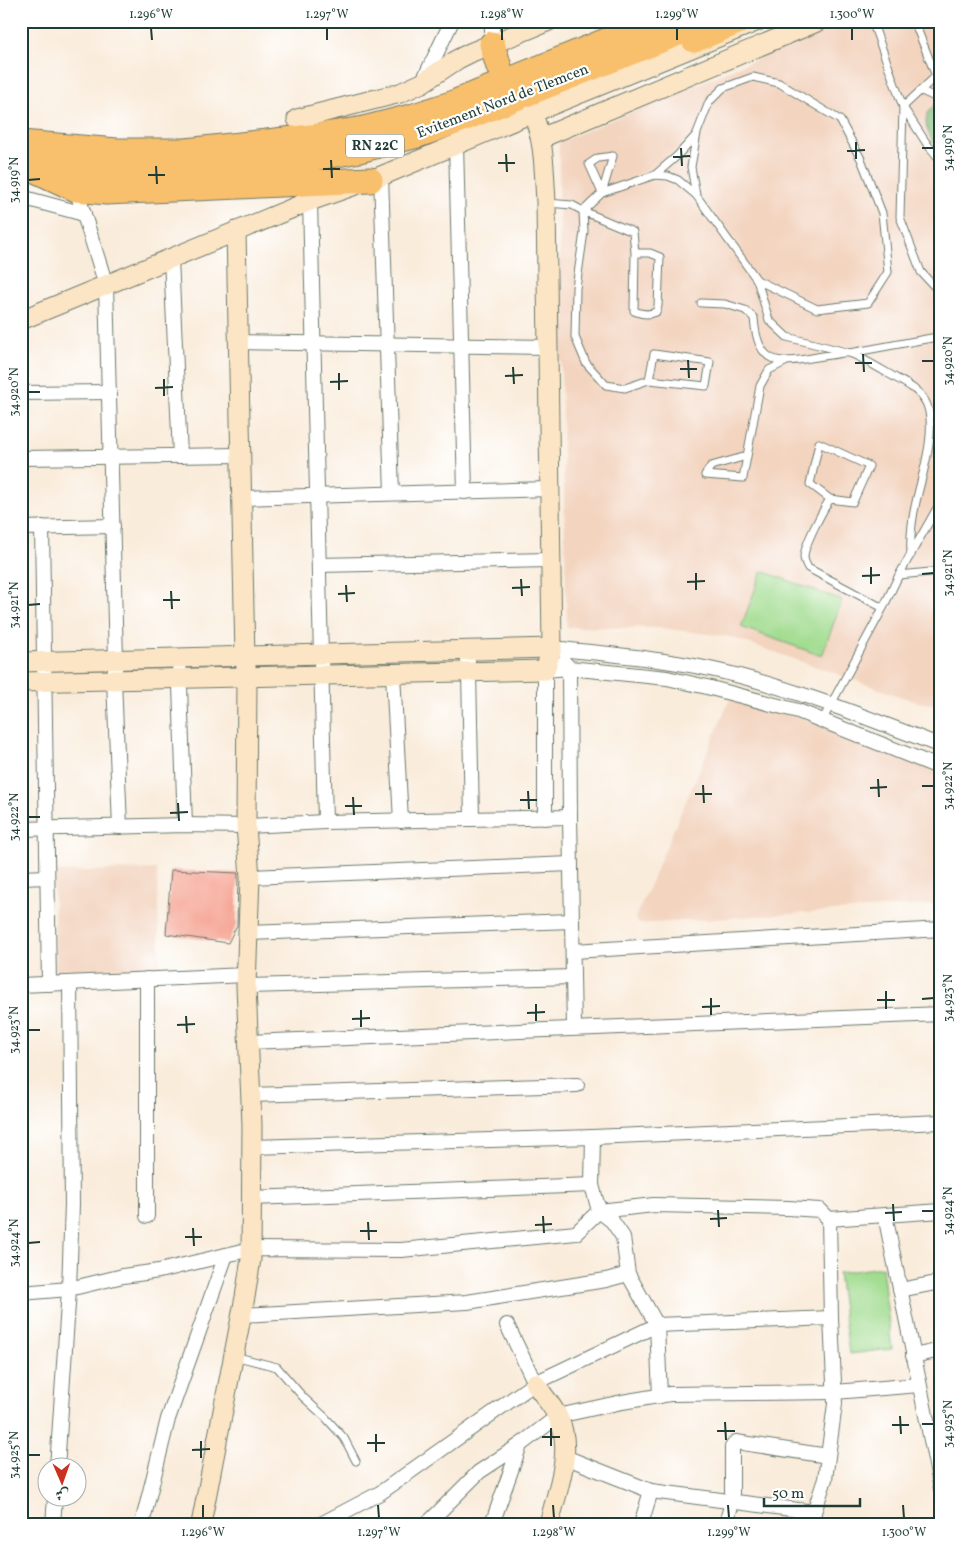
<svg xmlns="http://www.w3.org/2000/svg" width="962" height="1545" viewBox="0 0 962 1545" font-family="Vollkorn,Amiri,serif">
  <style>
    .built { fill: #f3d4bf }
    .green { fill: #a1dc8f; stroke: #608c62 }
    .forest { fill: #80bc7a; stroke: #507c57 }
    .building { fill: #f5a08f }
    .lines { fill: none; stroke-linecap: round; stroke-linejoin: round }
    .lane-casing { stroke: #6b7a6e; stroke-width: 9 }
    .street-casing { stroke: #6b7a6e; stroke-width: 16 }
    .secondary-casing { stroke: #6b7a6e; stroke-width: 21 }
    .highway-casing { stroke: #6b7a6e; stroke-width: 27 }
    .lane { stroke: #fff; stroke-width: 7 }
    .street { stroke: #fff; stroke-width: 14 }
    .secondary { stroke: #fce5c4; stroke-width: 19 }
    .highway { stroke: #f8bf6c; stroke-width: 25 }
    .ticks { fill: none; stroke: #1f3d34; stroke-width: 2 }
    .labels { text-anchor: middle; dominant-baseline: central; stroke-width: 4.5; stroke-linejoin: round; paint-order: stroke }
    .shield { fill: #fff; stroke: #627771; stroke-width: 1 }
    .shield-label { font-size: 14px; font-weight: bold; fill: #1f3d34 }
    .street-label { font-size: 15px; fill: #1f3d34; stroke: #fff }
    .neatline { fill: none; stroke: #1f3d34; stroke-width: 2 }
    .ticks-label { font-size: 12px; text-anchor: middle; fill: #1f3d34 }
  </style>
  <rect width="100%" height="100%" fill="#fff"/>
  <filter id="ink" filterUnits="userSpaceOnUse"><feTurbulence type="fractalNoise" baseFrequency=".02" numOctaves="2"/><feDisplacementMap in="SourceGraphic" scale="10" xChannelSelector="R" yChannelSelector="G"/><feConvolveMatrix kernelMatrix="1 2 1 2 8 2 1 2 1" color-interpolation-filters="sRGB"/></filter>
  <filter id="wash" filterUnits="userSpaceOnUse"><feTurbulence type="fractalNoise" baseFrequency=".0096" numOctaves="4" result="noise"/><feDisplacementMap in="SourceGraphic" scale="20" xChannelSelector="R" yChannelSelector="G"/><feGaussianBlur stdDeviation="1.12" result="paint"/><feColorMatrix in="noise" values="0 0 0 0 0 0 0 0 0 0 0 0 0 0 0 0 0 1.4 0 .05"/><feComposite in="paint" operator="in"/></filter>
  <g filter="url(#wash)">
    <rect width="100%" height="100%" fill="#f9ecdb"/>
    <g class="built">
      <path d="M848 21H941V705L917 702 731 637 661 628 567 627 560 321 559 142Z"/>
      <path d="M730 699 802 718 941 773V904L639 924 635 919Z"/>
      <path d="M157 869 160 973 56 976 53 872Z"/>
    </g>
    <g class="green">
      <path d="M762 571 842 600 822 656 741 627Z"/>
      <path d="M882 1267 892 1349 849 1354 838 1273Z"/>
    </g>
    <path class="forest" d="M934 105H941V152C929 139 918 119 934 105Z"/>
    <g id="blocks">
      <path class="building" d="M171 870 238 873 237 925 228 943 166 934Z"/>
    </g>
  </g>
  <g filter="url(#ink)">
    <use href="#blocks" fill-opacity="0" stroke="#6b7a6e" stroke-width="1"/>
    <g class="lines">
      <g class="lane-casing">
        <g id="lane">
          <path d="M872 21 903 107 927 144 941 161"/>
          <path d="M914 21 936 76"/>
          <path d="M941 74 936 76 903 107 900 217 921 272 941 294"/>
          <path d="M922 91 941 100"/>
          <path d="M655 175 677 156 696 135"/>
          <path d="M547 203 572 205 583 211 602 193 589 164 598 158 613 156 602 193 655 175 668 176 678 180 696 195"/>
          <path d="M635 253H650L660 257 658 306 656 312C649 315 641 314 634 311L635 253 633 232 583 211 584 232 576 288 575 337 586 363 606 385 625 388 649 380 706 386 710 362 654 354 649 380"/>
          <path d="M757 280 817 309 868 303 888 272 882 213 861 159 840 120 779 83 753 77 723 88 709 102 697 133 691 167 696 195 757 280 769 320 787 337 850 353 937 337 941 334"/>
          <path d="M701 303 725 304 745 310 754 318C758 375 787 361 830 355 836 355 843 352 849 353 856 354 887 373 896 378 907 384 922 392 927 405 937 432 922 475 916 502 912 519 910 537 911 555"/>
          <path d="M747 456 711 466 705 475 743 478 760 386 769 370 785 362"/>
          <path d="M830 499 853 502 869 466 819 443 810 484 830 499C823 510 804 545 804 557 804 561 806 564 808 568L883 608"/>
          <path d="M899 575 941 571"/>
          <path d="M822 721 883 608 899 575 941 501"/>
          <path d="M234 1356 277 1367 303 1397 325 1417 344 1438 356 1461"/>
        </g>
      </g>
      <g class="street-casing">
        <g id="street">
          <path d="M492 21V44"/>
          <path d="M422 83 452 21"/>
          <path d="M456 144 465 492"/>
          <path d="M381 176 392 493"/>
          <path d="M76 189 106 285 116 660 114 680 120 827"/>
          <path d="M21 197 84 214"/>
          <path d="M310 201 325 822"/>
          <path d="M171 258 180 456"/>
          <path d="M238 342 547 347"/>
          <path d="M21 393 109 392"/>
          <path d="M21 458 241 455"/>
          <path d="M242 498 549 489"/>
          <path d="M42 527 49 984"/>
          <path d="M21 528 113 526"/>
          <path d="M319 565 550 560"/>
          <path d="M552 648C605 654 659 658 710 669 789 686 865 717 941 746"/>
          <path d="M467 650 469 672 472 819"/>
          <path d="M179 658 185 825"/>
          <path d="M564 662 569 668 570 817"/>
          <path d="M393 674 401 821"/>
          <path d="M545 818V670L569 668 667 678 707 687 798 711 941 768"/>
          <path d="M21 829 185 825 246 826 325 822 570 817 574 1028"/>
          <path d="M250 877 571 864"/>
          <path d="M21 878 47 877"/>
          <path d="M248 933 572 921"/>
          <path d="M573 951 941 929"/>
          <path d="M147 979V1216"/>
          <path d="M21 985 246 975"/>
          <path d="M246 986 573 977"/>
          <path d="M248 1042 941 1014"/>
          <path d="M250 1095 577 1085"/>
          <path d="M252 1147 593 1137"/>
          <path d="M251 1198 592 1185"/>
          <path d="M885 1215 941 1489"/>
          <path d="M829 1219 941 1211"/>
          <path d="M900 1290 941 1282"/>
          <path d="M21 1293 69 1289 72 1204 70 983"/>
          <path d="M242 1315 467 1302 606 1280 628 1274"/>
          <path d="M507 1325 535 1383"/>
          <path d="M913 1356 941 1350"/>
          <path d="M660 1396 657 1325 628 1274 623 1237 612 1221 599 1211 592 1185 593 1137 941 1122"/>
          <path d="M565 1457 651 1491 814 1512"/>
          <path d="M57 1468 69 1289 123 1276 159 1271 251 1249 401 1250 576 1233 599 1211 654 1205 788 1208 820 1210 829 1219 831 1318 835 1404 825 1479 810 1524"/>
          <path d="M53 1524 55 1498"/>
          <path d="M142 1524 168 1419 226 1255"/>
          <path d="M321 1524 380 1493 535 1383 657 1325 831 1318"/>
          <path d="M427 1524 479 1472 520 1445 558 1416 622 1402 670 1394 835 1392 919 1385"/>
          <path d="M492 1524 520 1445"/>
          <path d="M641 1524 651 1491"/>
          <path d="M726 1524 732 1502V1447L736 1442 828 1456"/>
        </g>
      </g>
      <g class="secondary-casing">
        <g id="secondary">
          <path d="M297 119 400 93 422 83 458 59 472 52 549 21"/>
          <path d="M541 138 819 21"/>
          <path d="M21 320 310 201 381 176 532 113 758 21"/>
          <path d="M21 662 552 648"/>
          <path d="M21 682 545 670 552 648 546 202C544 173 545 140 532 113"/>
          <path d="M535 1383C542 1394 551 1404 557 1415 575 1448 557 1490 549 1524"/>
          <path d="M201 1524 245 1297 251 1259 252 1125 246 986 250 877 246 826 247 677 245 657 236 231"/>
        </g>
      </g>
      <g class="highway-casing">
        <g id="highway">
          <path d="M694 40 740 21"/>
          <path d="M492 44 499 67"/>
          <path d="M21 143 117 151H186L311 137 363 129 414 116 451 104 655 21"/>
          <path d="M21 164 108 171 151 172 188 171 314 158 360 150 418 135 458 121 709 21"/>
          <path d="M37 171 76 189 106 192 370 180"/>
        </g>
      </g>
      <use href="#lane" class="lane"/>
      <use href="#street" class="street"/>
      <use href="#secondary" class="secondary"/>
      <use href="#highway" class="highway"/>
    </g>
  </g>
  <path class="ticks" d="M151 28 152 40M327 28V40M502 28V40M677 28V40M852 28V40M856 142V159M681 148 682 166M922 148H934M847 151 865 150M506 154 507 172M673 157 690 156M331 160 332 178M498 163H515M156 166 157 184M323 169H340M148 175H165M28 180 40 179M863 354 864 372M688 360 689 378M922 361H934M855 363H872M513 367 514 384M680 369H697M339 373V390M505 376 523 375M164 379V396M330 382 348 381M155 388 173 387M28 392H40M871 567V584M696 573V590M922 574 934 573M862 576 880 575M521 579 522 596M687 582 705 581M346 585 347 602M512 588 530 587M171 591 172 609M338 594 355 593M163 600H180M28 605 40 604M878 779 879 797M703 785 704 803M922 786H934M870 788 887 787M528 791 529 809M695 794H712M353 797 354 815M520 800H537M178 803 179 821M345 806H362M170 813 188 812M28 817H40M886 991V1009M711 998V1015M922 999 934 998M877 1000H895M536 1004V1021M702 1007 720 1006M361 1010V1027M527 1013 545 1012M186 1016 187 1033M352 1019 370 1018M177 1025 195 1024M28 1030H40M893 1204 894 1221M718 1210 719 1227M922 1211H934M885 1213 902 1212M543 1216 544 1233M710 1219 727 1218M368 1222 369 1240M535 1225 552 1224M193 1228 194 1246M360 1231H377M185 1237H202M28 1243 40 1242M900 1416 901 1434M725 1422 726 1440M922 1424H934M892 1425H909M551 1428V1446M717 1431H735M376 1434V1452M542 1437H560M201 1441V1458M367 1443H385M192 1450 210 1449M28 1455H40M203 1505V1518M378 1505 379 1518M553 1505 554 1518M728 1505 729 1518M903 1505 904 1518"/>
  <g class="labels">
    <rect class="shield" x="346" y="134.5" width="58" height="23" rx="4"/>
    <g class="shield-label">
      <text x="375" y="146">RN 22C</text>
    </g>
    <g class="street-label">
      <text transform="translate(503 102) rotate(-21)">Evitement Nord de Tlemcen</text>
    </g>
  </g>
  <rect width="962" height="1545" fill="none" stroke="#fff" stroke-width="55"/>
  <g transform="translate(62 1482) rotate(178)"><circle r="24" fill="#ffffff" stroke="#a5b1ae"/>
  <path d="M0-4L9 19L0 12L-9 19Z" fill="#c8321e"/>
  <text y="-8" font-size="14" font-weight="bold" text-anchor="middle" fill="#1f3d34">ش</text>
  </g>
  <path d="M764 1498v8h96v-8" fill="none" stroke="#1f3d34" stroke-width="2.5"/>
  <text x="772" y="1498" font-size="15" fill="#1f3d34" stroke="#ffffff" stroke-width="4" paint-order="stroke">50 m</text>
  <rect x="28" y="28" width="906" height="1490" class="neatline"/>
  <g class="ticks-label">
    <text x="151" y="18">1.296°W</text>
    <text x="327" y="18">1.297°W</text>
    <text x="502" y="18">1.298°W</text>
    <text x="677" y="18">1.299°W</text>
    <text x="852" y="18">1.300°W</text>
    <text transform="translate(948 148) rotate(-90)" y="4">34.919°N</text>
    <text transform="translate(14 180) rotate(-90)" y="4">34.919°N</text>
    <text transform="translate(948 361) rotate(-90)" y="4">34.920°N</text>
    <text transform="translate(14 392) rotate(-90)" y="4">34.920°N</text>
    <text transform="translate(948 573) rotate(-90)" y="4">34.921°N</text>
    <text transform="translate(14 605) rotate(-90)" y="4">34.921°N</text>
    <text transform="translate(948 786) rotate(-90)" y="4">34.922°N</text>
    <text transform="translate(14 817) rotate(-90)" y="4">34.922°N</text>
    <text transform="translate(948 998) rotate(-90)" y="4">34.923°N</text>
    <text transform="translate(14 1030) rotate(-90)" y="4">34.923°N</text>
    <text transform="translate(948 1211) rotate(-90)" y="4">34.924°N</text>
    <text transform="translate(14 1243) rotate(-90)" y="4">34.924°N</text>
    <text transform="translate(948 1424) rotate(-90)" y="4">34.925°N</text>
    <text transform="translate(14 1455) rotate(-90)" y="4">34.925°N</text>
    <text x="203" y="1536">1.296°W</text>
    <text x="379" y="1536">1.297°W</text>
    <text x="554" y="1536">1.298°W</text>
    <text x="729" y="1536">1.299°W</text>
    <text x="904" y="1536">1.300°W</text>
  </g>
</svg>
